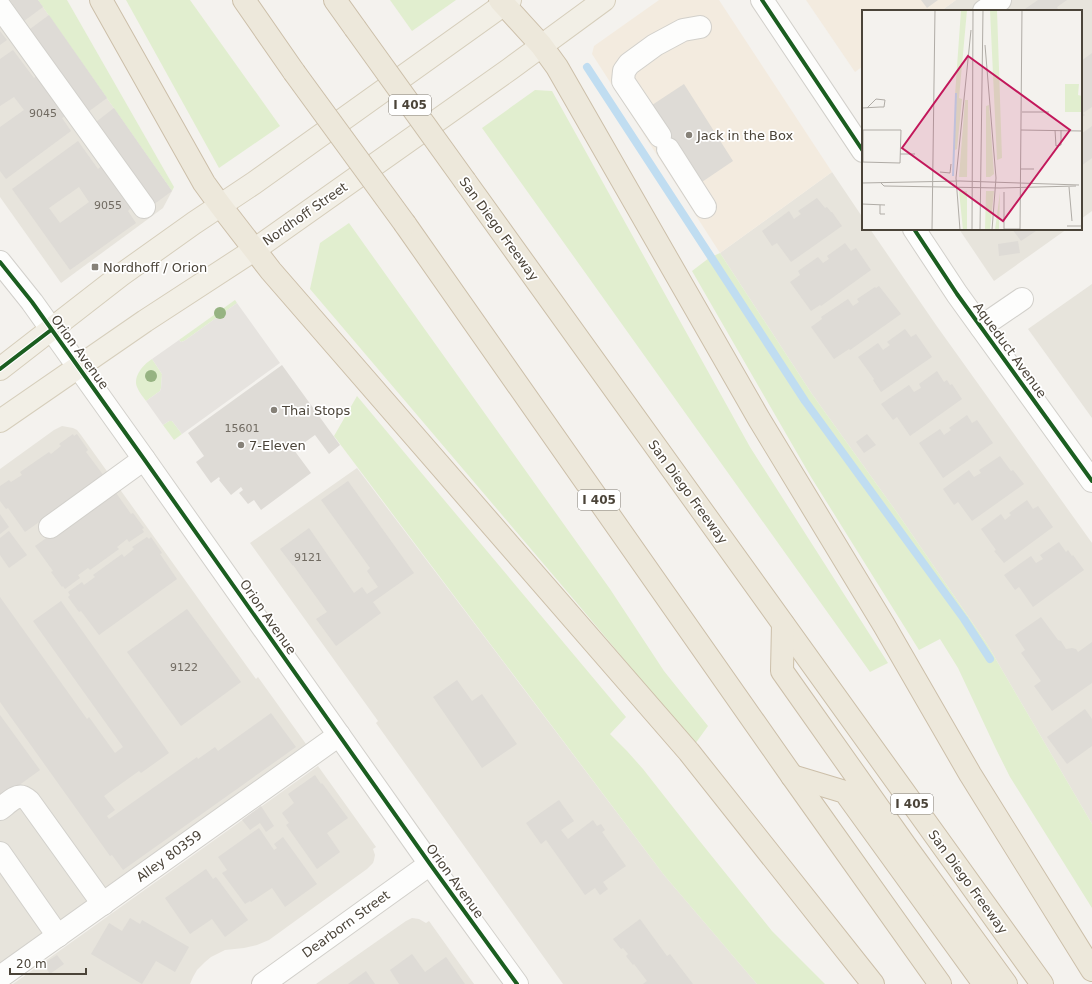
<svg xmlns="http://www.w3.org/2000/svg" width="1092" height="984" viewBox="0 0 1092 984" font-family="'DejaVu Sans',sans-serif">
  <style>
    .residential { fill: #e7e4dc }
    .commercial { fill: #f3ebdf }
    .green { fill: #e1eecf }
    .parking { fill: #e6e3df }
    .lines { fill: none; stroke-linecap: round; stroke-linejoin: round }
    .stream { stroke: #c0ddf1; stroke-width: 8 }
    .building { fill: #dedbd6; fill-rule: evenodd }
    .minor-casing { stroke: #d2d0cb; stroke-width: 24 }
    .major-casing { stroke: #d6cebb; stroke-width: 24 }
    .highway-casing { stroke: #ccbfa9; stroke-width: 24 }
    .minor { stroke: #fdfdfc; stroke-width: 22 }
    .major { stroke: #f2efe6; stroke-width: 22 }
    .highway { stroke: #ede8db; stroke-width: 22 }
    .highway-bridge-casing { stroke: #ccbfa9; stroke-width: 24; stroke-linecap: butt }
    .highway-bridge { stroke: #ede8db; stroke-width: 22 }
    .cycleway-casing { stroke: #fff; stroke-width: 6 }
    .cycleway { stroke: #1b5e20; stroke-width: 4 }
    .tree { fill: #96b382 }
    .poi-dot { fill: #868178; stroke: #fff; stroke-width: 1.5 }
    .labels { text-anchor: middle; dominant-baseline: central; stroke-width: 3.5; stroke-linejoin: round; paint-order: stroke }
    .number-label { font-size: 11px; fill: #706a61 }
    .shield { fill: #fff; stroke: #817c74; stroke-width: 1 }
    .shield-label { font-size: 12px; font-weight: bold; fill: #4b4439 }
    .poi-label { font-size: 13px; fill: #4b4439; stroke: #fff; text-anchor: start }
    .street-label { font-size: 13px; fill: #4b4439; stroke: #fff }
    .inset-river { fill: none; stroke: #c0ddf1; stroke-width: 2 }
    .inset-road { fill: none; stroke: #b0aca6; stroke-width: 1 }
    .view { fill: #c2185b; fill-opacity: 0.15; stroke: #c2185b; stroke-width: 2 }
    .inset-edge { fill: none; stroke: #4b4439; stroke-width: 2 }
  </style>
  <rect width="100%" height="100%" fill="#f4f2ee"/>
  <g class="residential">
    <path d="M0 0H38L172 191 163 208 61 283 0 197Z"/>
    <path d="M956 0H1092V211L1081 219V11H941Z"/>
    <path d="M832 172 863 218V229H870L936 325 1092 543V824L987 644 898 514 812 394 720 253Z"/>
    <path d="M959 229H1067L994 281Z"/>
    <path d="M1092 284V418L1028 329Z"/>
    <path d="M62 426 73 428 77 430 81 435 256 679 258 677 306 744 0 963V469L54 430Z"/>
    <path d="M357 468 664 875 757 984H563L376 723 378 721 250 543Z"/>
    <path d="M318 766 376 847 373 849 375 855 374 860 373 863 367 869 269 940 257 945 244 948 225 950 211 957 205 962 197 970 193 977 190 984H13Z"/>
    <path d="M412 918 419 919 426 923 429 921 474 984H316L406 921Z"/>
  </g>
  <g class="commercial">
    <path d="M659 0H719L832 172 720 253 592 54 594 46Z"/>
    <path d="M806 0H956L941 11H863V66L855 72Z"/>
  </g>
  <g class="green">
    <path d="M38 0H67L174 187 172 191Z"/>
    <path d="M126 0H190L280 126 219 168Z"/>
    <path d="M390 0H456L412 31Z"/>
    <path d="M535 90 552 91 750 447 888 663 870 672 482 128Z"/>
    <path d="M349 223 610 589 664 671 708 726 695 744 576 602 310 289 320 243Z"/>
    <path d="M720 253 812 394 898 514 987 644 1092 824V908L1010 777 996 749 958 668 940 639 919 650 811 477 692 271 709 258Z"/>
    <path d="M235 300 237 303 184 341 181 342 179 340Z"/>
    <path d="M152 359 162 374 161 388 160 391 146 401C143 397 139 392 137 387 133 376 143 365 152 359Z"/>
    <path d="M357 396 626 717 610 734 627 751 643 769 698 839 772 931 825 984H757L664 875 334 436Z"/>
    <path d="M169 421H172L182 434 174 440 163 425Z"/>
  </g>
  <path class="parking" d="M237 303 280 363 182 434 172 421H169L163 425 146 401 160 391 161 388 162 374 152 359 179 340 181 342 184 341Z"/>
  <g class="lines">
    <path class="stream" d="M587 67 805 401 964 619 990 659"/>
  </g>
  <g class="building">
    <path d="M10 0H38L43 7 24 21Z"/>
    <path d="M921 0H938L927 8Z"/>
    <path d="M1038 0H1067L1057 7 1059 11H1022Z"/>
    <path d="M49 15 107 98 88 112 30 29Z"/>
    <path d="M0 31 7 40 0 45Z"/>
    <path d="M13 50 34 78 38 75 67 115 62 118 71 131 6 179 0 171V127L24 110 14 97 0 106V59Z"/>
    <path d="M1092 53V107L1083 113 1085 115 1081 118V61Z"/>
    <path d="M684 84 733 161 696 186 646 109Z"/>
    <path d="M114 108 172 191 153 205 96 122Z"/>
    <path d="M1092 126V158L1081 166V134Z"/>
    <path d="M78 141 98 169 103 165 132 207 128 211 136 223 70 270 12 189ZM79 187 89 202 60 223 49 208Z"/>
    <path d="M817 198 825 208 827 207 831 212H832L842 226 791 262 777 243 772 246 762 231 789 211 794 219 801 214 798 211Z"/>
    <path d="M1012 229H1039L1021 241Z"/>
    <path d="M1018 241 1020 253 999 256 998 244Z"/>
    <path d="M845 243 851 251 856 248 871 270 821 306 820 305 811 311 790 282 800 275 798 271 818 257 823 263 829 259 827 256Z"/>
    <path d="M879 286 901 314 850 350 849 349 834 359 811 327 822 319 821 317 848 299 853 306 859 302 857 299 875 287 876 288Z"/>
    <path d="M905 329 911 337 916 334 932 357 881 392 873 380 874 379 858 357 878 343 883 350 890 345 887 342Z"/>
    <path d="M282 365 340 445 329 454 315 435 294 450 311 473 261 510 254 500 248 504 239 493 243 490 241 487 231 495 219 480 220 479 219 477 211 483 196 462 204 456 188 433Z"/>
    <path d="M937 371 944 382 947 380 950 385 952 384 962 399 910 436 897 417 893 420 881 404 909 385 914 392 921 388 919 384Z"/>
    <path d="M967 415 972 423 977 420 993 443 943 478 919 443 940 429 944 435 951 430 949 428Z"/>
    <path d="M73 434 74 436 77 434 88 450 86 452 104 476 25 532 8 508 6 509 0 501V486L9 480 11 482 22 475 20 472 49 452 51 454 61 446 59 444Z"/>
    <path d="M867 434 876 445 864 453 856 442Z"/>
    <path d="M1000 456 1011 471 1013 470 1024 484 972 521 958 502 954 505 943 489 969 470 974 477 981 473 979 470Z"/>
    <path d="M348 481 414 573 373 602 381 613 336 646 316 619 327 612 293 565V566L280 549 309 528 354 593 362 587 367 594 378 587 367 571 370 568 321 500Z"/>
    <path d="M114 490 131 514 133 513 144 528 142 529 144 532 129 542 127 539 117 547 119 549 90 570 88 568 78 575 80 578 65 589 63 586 62 587 51 572 53 571 35 546Z"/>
    <path d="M1027 500 1033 509 1038 506 1053 527 1004 563 994 551 996 550 981 529 1001 514 1005 520 1011 515 1009 513Z"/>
    <path d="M0 514 9 527 0 534Z"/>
    <path d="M9 531 27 555 9 568 0 555V538Z"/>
    <path d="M147 537 149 539 151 537 162 553 160 554 177 579 99 635 81 611 79 612 68 597 70 595 68 592 82 582 84 585 95 577 93 575 122 554 124 557 134 549 132 547Z"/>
    <path d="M1059 542 1066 552 1068 550 1072 556 1073 555 1084 570 1033 607 1019 587 1015 590 1004 575 1031 556 1036 563 1043 559 1040 555Z"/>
    <path d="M0 597 87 719 89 717 115 753 123 747 33 621 61 601 169 753 141 773 139 771 104 796 115 810 107 816 109 819 197 757 198 759 215 747 218 751 271 713 296 747 123 870 112 855 110 856 0 702Z"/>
    <path d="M187 609 241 682 181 726 127 652Z"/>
    <path d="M1041 617 1058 640 1061 641 1066 649 1072 648 1076 649 1078 652 1092 642V683L1052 711 1034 686 1041 681 1021 653 1025 650 1015 635Z"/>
    <path d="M457 680 472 701 482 694 517 744 482 768 433 697Z"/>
    <path d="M1085 709 1092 719V746L1067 764 1047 737Z"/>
    <path d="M0 715 40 770 0 799Z"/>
    <path d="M315 775 321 784 322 783 348 818 327 833 340 852 317 869 286 825 289 823 282 813 294 803 288 794Z"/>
    <path d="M559 800 574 821 561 830 568 839 593 820 597 826 601 824 605 830 602 832 626 866 603 882 608 889 600 895 595 888 585 895 546 840 541 844 526 823Z"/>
    <path d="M261 806 274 826 266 832 260 823 250 830 242 820Z"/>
    <path d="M259 828 274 850 277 848 274 844 283 837 317 884 285 907 272 888 251 902 250 901 245 904 222 873 227 870 218 857Z"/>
    <path d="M206 869 213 879 216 877 248 920 225 937 212 919 190 934 165 898Z"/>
    <path d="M130 918 140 924 142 920 189 947 175 972 156 961 142 984 91 954 109 923 122 931Z"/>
    <path d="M640 919 667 956 670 954 693 984H643L647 981 634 964 633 965 626 956 628 954 623 948 621 949 613 939Z"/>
    <path d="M412 954 425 972 446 957 465 984H399L390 970Z"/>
    <path d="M57 955 64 964 50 974 43 964Z"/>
    <path d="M366 971 375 984H348Z"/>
  </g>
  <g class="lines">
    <g class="minor-casing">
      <g id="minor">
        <path d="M762 0 863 151"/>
        <path d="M0 7 144 207"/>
        <path d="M984 11 1000 0"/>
        <path d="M660 136 623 81 624 71 629 64 655 45 683 30 700 27"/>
        <path d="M668 149 705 207"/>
        <path d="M914 229 957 294 1092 481"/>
        <path d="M0 262 32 302 144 459 430 864 517 984"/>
        <path d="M981 327 1022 299"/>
        <path d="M50 527 144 459"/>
        <path d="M0 809C6 805 16 794 23 797 25 798 28 800 29 801L103 904"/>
        <path d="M0 853 58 936"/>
        <path d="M0 977 339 735"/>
        <path d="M263 984 430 864"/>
      </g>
    </g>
    <g class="major-casing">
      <g id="major">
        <path d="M0 369 121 275 194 223 254 183 510 0"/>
        <path d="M0 421 145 321 254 250 510 69 604 0"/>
      </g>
    </g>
    <g class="highway-casing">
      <g id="highway">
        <path d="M101 0 204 183 220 205 271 271 689 752 873 984"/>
        <path d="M244 0 294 72"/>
        <path d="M335 0 355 28"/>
        <path d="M500 0 541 45 557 67 759 419 884 625 970 774 1092 970"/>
        <path d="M465 181 1042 984"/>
        <path d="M405 224 792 776 940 984"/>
        <path d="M783 624 782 671 907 848 1006 984"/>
        <path d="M792 776 845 792 984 984"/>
      </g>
    </g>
    <use href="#minor" class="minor"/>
    <use href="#major" class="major"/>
    <use href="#highway" class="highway"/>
    <g class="highway-bridge-casing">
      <g id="highway-bridge">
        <path d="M355 28 465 181"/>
        <path d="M294 72 405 224"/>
      </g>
    </g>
    <use href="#highway-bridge" class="highway-bridge"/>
    <g class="cycleway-casing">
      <g id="cycleway">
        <path d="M762 0 863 151"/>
        <path d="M914 229 957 294 1092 481"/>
        <path d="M0 262 32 302 144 459 430 864 517 984"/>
        <path d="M0 369 51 330"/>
      </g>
    </g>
    <use href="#cycleway" class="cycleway"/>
  </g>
  <g class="tree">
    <circle cx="220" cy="313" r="6"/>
    <circle cx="151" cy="376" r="6"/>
  </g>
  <g class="poi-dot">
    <circle cx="689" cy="135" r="4"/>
    <rect x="91" y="263" width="8" height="8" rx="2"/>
    <circle cx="274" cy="410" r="4"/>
    <circle cx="241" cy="445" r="4"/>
  </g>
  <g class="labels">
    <g class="number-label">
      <text x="43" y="113">9045</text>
      <text x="108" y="205">9055</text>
      <text x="242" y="428">15601</text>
      <text x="308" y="557">9121</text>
      <text x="184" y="667">9122</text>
    </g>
    <g class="shield">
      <rect x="389" y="95" width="42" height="20" rx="3"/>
      <rect x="578" y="490" width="42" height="20" rx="3"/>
      <rect x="891" y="794" width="42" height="20" rx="3"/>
    </g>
    <g class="shield-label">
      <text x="410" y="105">I 405</text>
      <text x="599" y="500">I 405</text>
      <text x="912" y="804">I 405</text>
    </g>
    <g class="poi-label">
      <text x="697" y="135">Jack in the Box</text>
      <text x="103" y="267">Nordhoff / Orion</text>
      <text x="282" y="410">Thai Stops</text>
      <text x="249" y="445">7-Eleven</text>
    </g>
    <g class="street-label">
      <text transform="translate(305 214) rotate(-35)">Nordhoff Street</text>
      <text transform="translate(499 229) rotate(54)">San Diego Freeway</text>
      <text transform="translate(1010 350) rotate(54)">Aqueduct Avenue</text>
      <text transform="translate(80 352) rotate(54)">Orion Avenue</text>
      <text transform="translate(688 492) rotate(54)">San Diego Freeway</text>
      <text transform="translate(268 617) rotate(55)">Orion Avenue</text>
      <text transform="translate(169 856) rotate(-36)">Alley 80359</text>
      <text transform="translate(455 881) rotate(54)">Orion Avenue</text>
      <text transform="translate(968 882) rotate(54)">San Diego Freeway</text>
      <text transform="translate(346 924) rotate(-36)">Dearborn Street</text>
    </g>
  </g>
  <g transform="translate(862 10)">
    <rect width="220" height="220" fill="#f4f2ee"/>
    <path d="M99 0H105L97 88 100 89 95 139 93 140V85ZM128 0H135L140 148 135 150ZM203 74H217L216 85 220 86V102H203ZM103 90H106L105 167H97ZM127 95 132 164 128 167H124V96ZM97 181H105V220H101ZM124 181H132L128 220H123ZM138 182 137 220H133Z" fill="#e1eecf"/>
    <path class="inset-river" d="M91 166 94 83"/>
    <path class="inset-road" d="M123 35 134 168 130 220M0 98 18 97H22L23 90 14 89 5 98M160 102H187M0 120H39L38 153 0 152M159 120 220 121M193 120 194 136 199 135V120M38 144H53M1 152V120M159 159H172M78 162 88 163 89 154M0 173 98 171 217 175M19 173 22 176 138 178 214 176M207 177 210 211M142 182V219H158M0 194 23 195M18 195V204H23M205 216H220M70 220 73 0M98 220 94 168 109 20M110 220 111 0M118 220 121 0M158 220 160 0"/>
    <path class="view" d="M106 46 208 120 141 211 40 138Z"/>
    <rect width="220" height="220" class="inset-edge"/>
  </g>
  <path d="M10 968v6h76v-6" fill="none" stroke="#4b4439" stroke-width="2"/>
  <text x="16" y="968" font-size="12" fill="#4b4439" stroke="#ffffff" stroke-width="3" paint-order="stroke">20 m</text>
</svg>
